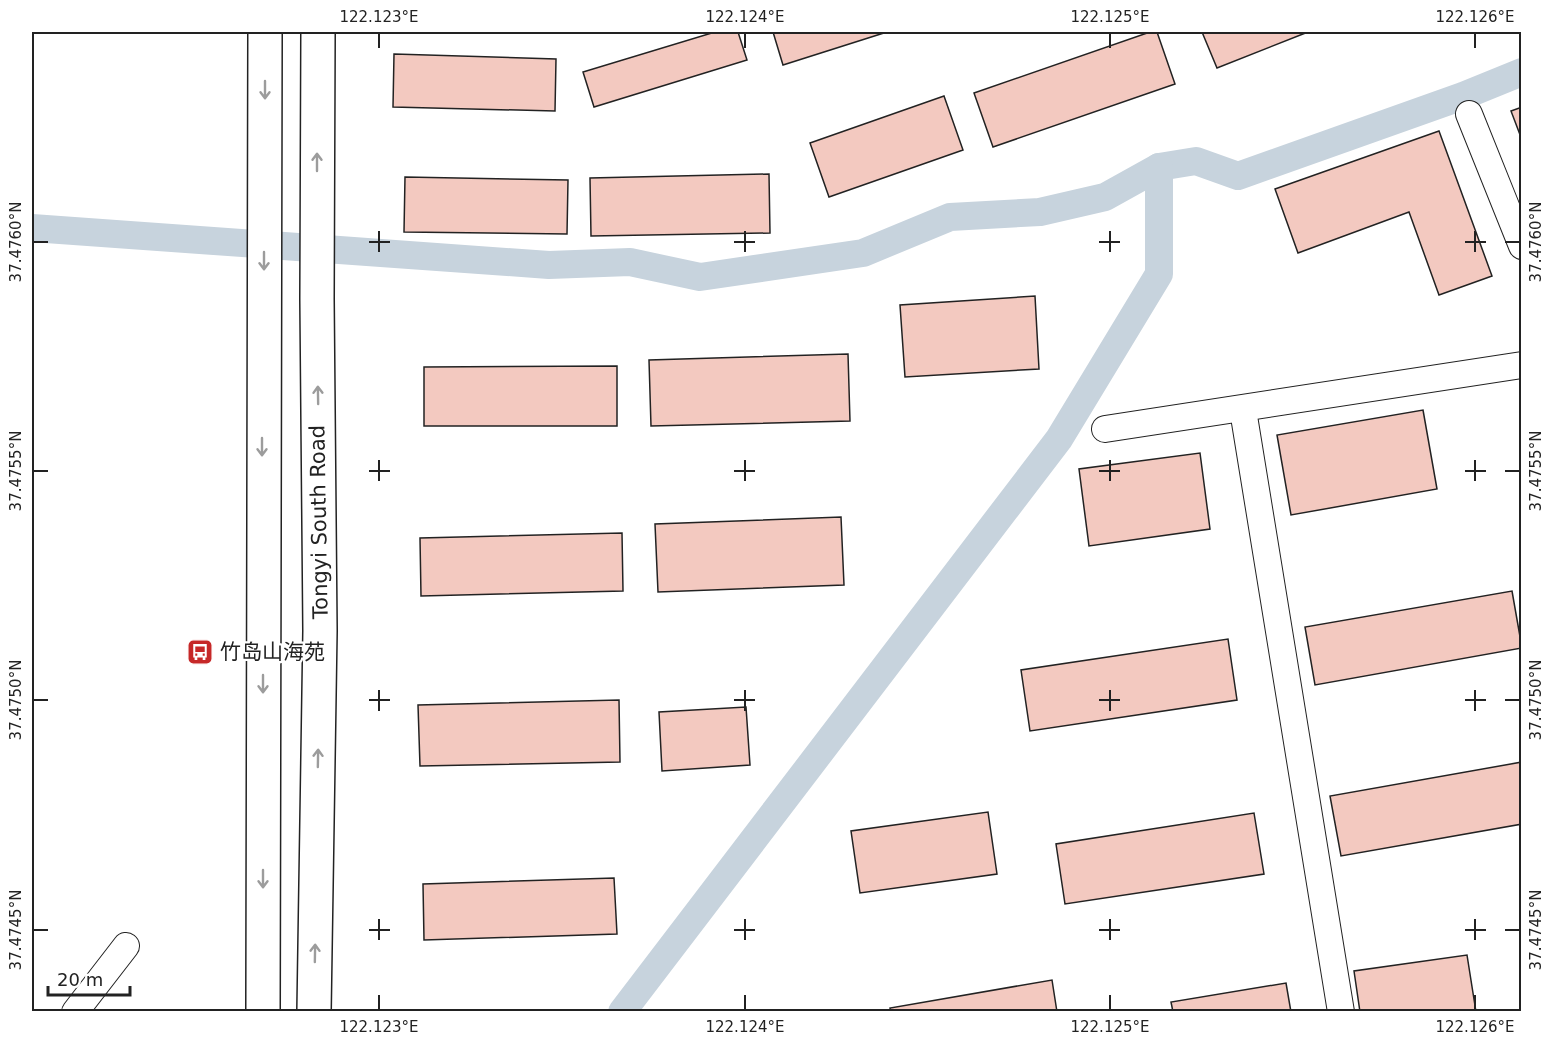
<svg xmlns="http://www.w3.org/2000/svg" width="1553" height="1043" viewBox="0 0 1553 1043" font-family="'DejaVu Sans','Noto Sans SC',sans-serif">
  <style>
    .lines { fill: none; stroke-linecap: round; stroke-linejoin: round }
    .canal { stroke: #c7d3dd; stroke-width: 28 }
    .building { fill: #f3c9c0; stroke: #222; stroke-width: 1.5 }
    .street-casing { stroke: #222; stroke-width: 28 }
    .secondary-casing { stroke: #222; stroke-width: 36 }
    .street { stroke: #fff; stroke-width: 26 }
    .secondary { stroke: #fff; stroke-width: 33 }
    .oneway { stroke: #9c9c9c }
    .ticks { fill: none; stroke: #222; stroke-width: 2 }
    .labels { text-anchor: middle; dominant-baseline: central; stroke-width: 4.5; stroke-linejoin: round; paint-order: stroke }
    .street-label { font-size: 21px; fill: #222; stroke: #fff }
    .poi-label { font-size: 21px; fill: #222; stroke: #fff; text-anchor: start }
    .neatline { fill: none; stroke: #222; stroke-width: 2 }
    .ticks-label { font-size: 15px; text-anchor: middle; fill: #222 }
  </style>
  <rect width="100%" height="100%" fill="#fff"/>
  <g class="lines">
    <g class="canal">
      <path d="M32 228 549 265 630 262 700 277 863 253 950 217 1040 212 1105 197 1159 167 1196 161 1238 176 1463 96 1522 72"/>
      <path d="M622 1012 1059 439 1159 274V167"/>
    </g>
  </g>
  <g class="building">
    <path d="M715 32H738L747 60 594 107 583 72Z"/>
    <path d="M773 32H887L783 65Z"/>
    <path d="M1150 32H1157L1175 84 993 147 974 93Z"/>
    <path d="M1202 32H1308L1217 68Z"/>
    <path d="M394 54 556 59 555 111 393 107Z"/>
    <path d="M944 96 963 150 829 197 810 143Z"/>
    <path d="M1522 107V140L1511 111Z"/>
    <path d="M1439 131 1492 276 1439 295 1409 212 1298 253 1275 189Z"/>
    <path d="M769 174 770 233 591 236 590 178Z"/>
    <path d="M405 177 568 180 567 234 404 232Z"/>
    <path d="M1035 296 1039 369 905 377 900 305Z"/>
    <path d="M848 354 850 421 651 426 649 360Z"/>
    <path d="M617 366V426H424V367Z"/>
    <path d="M1423 410 1437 489 1291 515 1277 435Z"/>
    <path d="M1200 453 1210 529 1089 546 1079 469Z"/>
    <path d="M841 517 844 585 658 592 655 524Z"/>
    <path d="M622 533 623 591 421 596 420 538Z"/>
    <path d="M1512 591 1522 648 1315 685 1305 627Z"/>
    <path d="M1228 639 1237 700 1030 731 1021 670Z"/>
    <path d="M619 700 620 762 420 766 418 705Z"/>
    <path d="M746 707 750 765 662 771 659 712Z"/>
    <path d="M1522 762V824L1341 856 1330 796Z"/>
    <path d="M988 812 997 874 860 893 851 831Z"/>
    <path d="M1254 813 1264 874 1065 904 1056 844Z"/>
    <path d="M614 878 617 934 424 940 423 884Z"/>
    <path d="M1467 955 1476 1012H1360L1354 971Z"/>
    <path d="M1052 980 1057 1012H891L890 1008Z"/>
    <path d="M1286 983 1291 1012H1173L1171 1002Z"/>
  </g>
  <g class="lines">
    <g class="street-casing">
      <g id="street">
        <path d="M1469 114 1522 246"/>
        <path d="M1243 410 1341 1012"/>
        <path d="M1105 429 1522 365"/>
        <path d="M75 1012 126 946"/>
      </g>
    </g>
    <g class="secondary-casing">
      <g id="secondary">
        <path d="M263 1012 265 32"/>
        <path d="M314 1012 320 631 317 299 318 32"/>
      </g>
    </g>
    <use href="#street" class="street"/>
    <use href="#secondary" class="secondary"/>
  </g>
  <defs><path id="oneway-shaft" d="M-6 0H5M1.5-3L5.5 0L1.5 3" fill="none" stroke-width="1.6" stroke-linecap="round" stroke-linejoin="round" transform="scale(1.5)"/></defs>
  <g class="oneway">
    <use href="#oneway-shaft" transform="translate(265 90) rotate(90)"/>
    <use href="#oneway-shaft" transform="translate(317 162) rotate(-90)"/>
    <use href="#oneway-shaft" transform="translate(264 261) rotate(90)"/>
    <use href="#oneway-shaft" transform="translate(318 395) rotate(-91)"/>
    <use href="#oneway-shaft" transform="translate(262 447) rotate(90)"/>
    <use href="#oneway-shaft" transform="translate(263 684) rotate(90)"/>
    <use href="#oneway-shaft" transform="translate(318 758) rotate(-89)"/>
    <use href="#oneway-shaft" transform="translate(263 879) rotate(90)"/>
    <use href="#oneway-shaft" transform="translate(315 953) rotate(-89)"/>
  </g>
  <path class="ticks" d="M379 33V48M745 33V48M1110 33V48M1475 33V48M379 231V252M745 231V252M1110 231V252M1475 231V252M33 242H48M369 242H390M734 242H755M1099 242H1120M1465 242H1486M1505 242H1520M379 460V481M745 460V481M1110 460V481M1475 460V481M33 471H48M369 471H390M734 471H755M1099 471H1120M1465 471H1486M1505 471H1520M379 690V711M745 690V711M1110 690V711M1475 690V711M33 700H48M369 700H390M734 700H755M1099 700H1120M1465 700H1486M1505 700H1520M379 919V940M745 919V940M1110 919V940M1475 919V940M33 930H48M369 930H390M734 930H755M1099 930H1120M1465 930H1486M1505 930H1520M379 995V1010M745 995V1010M1110 995V1010M1475 995V1010"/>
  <defs>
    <g id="bus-square" transform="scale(1.35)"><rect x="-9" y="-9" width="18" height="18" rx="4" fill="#c62828" stroke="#fff"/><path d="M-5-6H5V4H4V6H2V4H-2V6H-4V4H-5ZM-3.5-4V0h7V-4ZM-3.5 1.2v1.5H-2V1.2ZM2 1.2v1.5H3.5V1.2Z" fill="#fff"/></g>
  </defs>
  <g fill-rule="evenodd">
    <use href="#bus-square" x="200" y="652"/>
  </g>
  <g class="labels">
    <g class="street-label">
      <text transform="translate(319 522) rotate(-91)">Tongyi South Road</text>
    </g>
    <g class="poi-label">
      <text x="220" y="652">竹岛山海苑</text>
    </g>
  </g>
  <rect width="1553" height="1043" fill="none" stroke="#ffffff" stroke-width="66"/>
  <path d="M48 986v9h82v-9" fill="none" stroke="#222222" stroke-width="3"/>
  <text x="57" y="986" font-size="18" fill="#222222" stroke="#ffffff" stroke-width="4.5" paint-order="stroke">20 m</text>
  <rect x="33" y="33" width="1487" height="977" class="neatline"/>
  <g class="ticks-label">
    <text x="379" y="22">122.123°E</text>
    <text x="745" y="22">122.124°E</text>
    <text x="1110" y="22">122.125°E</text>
    <text x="1475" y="22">122.126°E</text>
    <text transform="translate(16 242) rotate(-90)" y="5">37.4760°N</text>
    <text transform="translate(1536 242) rotate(-90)" y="5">37.4760°N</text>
    <text transform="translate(16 471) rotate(-90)" y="5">37.4755°N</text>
    <text transform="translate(1536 471) rotate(-90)" y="5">37.4755°N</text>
    <text transform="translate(16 700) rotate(-90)" y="5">37.4750°N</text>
    <text transform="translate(1536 700) rotate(-90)" y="5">37.4750°N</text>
    <text transform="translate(16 930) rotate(-90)" y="5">37.4745°N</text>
    <text transform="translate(1536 930) rotate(-90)" y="5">37.4745°N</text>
    <text x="379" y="1032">122.123°E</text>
    <text x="745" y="1032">122.124°E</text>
    <text x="1110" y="1032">122.125°E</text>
    <text x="1475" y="1032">122.126°E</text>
  </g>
</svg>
